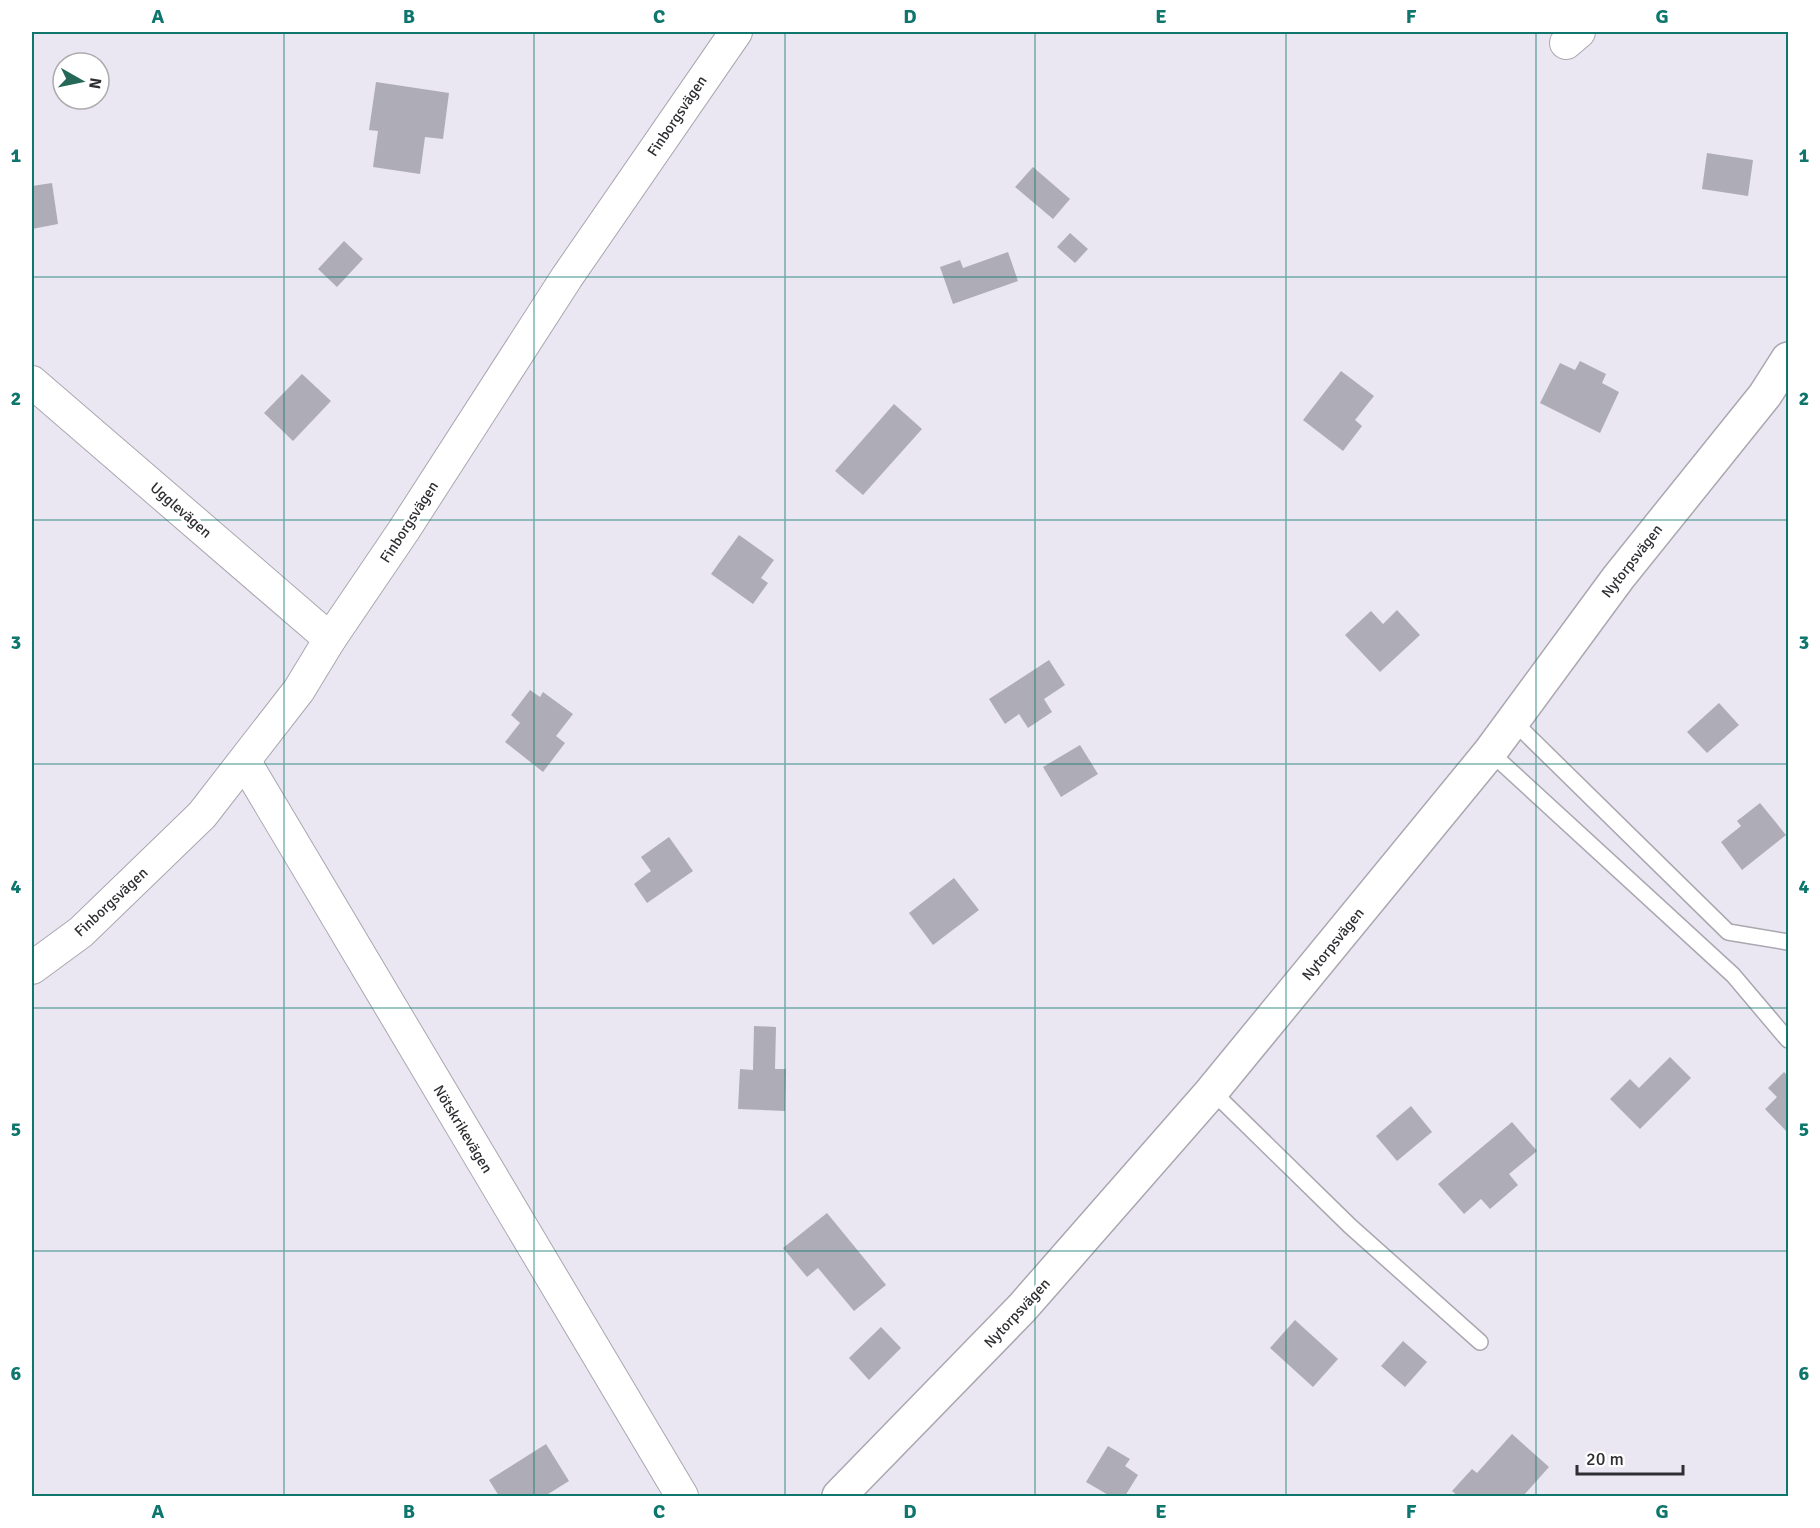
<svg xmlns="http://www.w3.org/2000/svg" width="1820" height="1528" viewBox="0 0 1820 1528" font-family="Signika,sans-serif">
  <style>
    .building { fill: #aeacb6 }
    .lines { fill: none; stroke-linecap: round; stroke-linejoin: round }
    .lane-casing { stroke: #aaa7b0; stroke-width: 18 }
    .street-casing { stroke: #aaa7b0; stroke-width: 34 }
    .secondary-casing { stroke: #aaa7b0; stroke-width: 36 }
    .lane { stroke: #fff; stroke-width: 15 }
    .street { stroke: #fff; stroke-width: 32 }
    .secondary { stroke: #fff; stroke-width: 33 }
    .grid { fill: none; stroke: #0f766e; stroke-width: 1.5; stroke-opacity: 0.55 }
    .labels { text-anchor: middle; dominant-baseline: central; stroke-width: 6; stroke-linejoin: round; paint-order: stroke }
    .street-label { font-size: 15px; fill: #2f2e32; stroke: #fff }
    .neatline { fill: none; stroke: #0f766e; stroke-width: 2 }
    .grid-label { font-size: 20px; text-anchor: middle; font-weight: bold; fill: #0f766e }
  </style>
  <rect width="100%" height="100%" fill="#eae7f2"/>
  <g class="building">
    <path d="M376 82 449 93 443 139 425 137 420 174 373 167 378 131 369 130Z"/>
    <path d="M1707 153 1753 160 1748 196 1702 189Z"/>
    <path d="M1033 167 1070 199 1053 219 1015 187Z"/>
    <path d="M52 183 58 224 32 229V186Z"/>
    <path d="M1070 233 1088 249 1075 263 1057 247Z"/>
    <path d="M344 241 363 259 337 287 318 269Z"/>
    <path d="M1008 252 1018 281 953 304 940 267 960 260 963 268Z"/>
    <path d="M1580 361 1606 374 1602 383 1619 392 1600 433 1540 403 1560 363 1575 370Z"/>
    <path d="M1341 371 1374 396 1355 420 1362 426 1343 451 1303 420Z"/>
    <path d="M302 374 331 401 293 441 264 413Z"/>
    <path d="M894 404 922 429 863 495 835 471Z"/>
    <path d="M739 535 774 560 761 578 768 583 753 604 711 574Z"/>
    <path d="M1397 610 1420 635 1380 672 1345 635 1371 611 1383 624Z"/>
    <path d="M1049 660 1065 685 1044 699 1052 712 1028 728 1019 714 1005 724 989 699Z"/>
    <path d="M530 690 540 697 543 692 573 714 556 736 565 743 543 772 505 742 520 723 511 715Z"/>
    <path d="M1719 703 1739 725 1707 753 1687 732Z"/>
    <path d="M1080 745 1098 774 1061 797 1043 767Z"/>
    <path d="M1760 803 1786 835 1742 870 1721 842 1741 826 1737 821Z"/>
    <path d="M669 837 693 871 647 903 634 884 651 871 641 857Z"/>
    <path d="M954 878 979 910 933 945 909 913Z"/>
    <path d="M754 1026 776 1027 775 1069H786L785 1111 738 1109 740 1069 753 1070Z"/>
    <path d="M1670 1057 1691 1078 1640 1129 1610 1099 1630 1079 1639 1088Z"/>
    <path d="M1784 1072 1788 1076V1133L1765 1109 1777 1097 1768 1088Z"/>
    <path d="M1411 1106 1432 1132 1397 1161 1376 1136Z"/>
    <path d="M1512 1122 1537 1151 1509 1174 1518 1185 1490 1209 1481 1199 1464 1214 1438 1184Z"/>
    <path d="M827 1213 886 1285 854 1311 818 1268 807 1277 783 1248Z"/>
    <path d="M1295 1320 1338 1359 1313 1387 1270 1348Z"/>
    <path d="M881 1327 901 1348 869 1380 849 1358Z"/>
    <path d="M1403 1341 1427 1362 1405 1387 1381 1366Z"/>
    <path d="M1512 1434 1549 1467 1523 1496H1458L1452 1491 1472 1469 1477 1473Z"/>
    <path d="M546 1444 569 1481 545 1496H499L489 1480Z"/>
    <path d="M1108 1446 1130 1459 1125 1466 1138 1475 1125 1496H1110L1086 1482Z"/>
  </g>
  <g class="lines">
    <g class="lane-casing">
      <g id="lane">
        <path d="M1513 721 1728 932 1788 942"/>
        <path d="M1490 752 1733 975 1788 1040"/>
        <path d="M1212 1091 1350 1226 1480 1342"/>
      </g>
    </g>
    <g class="street-casing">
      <g id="street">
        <path d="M1566 43 1579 32"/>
        <path d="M32 382 330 639"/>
        <path d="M245 762 682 1496"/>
        <path d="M32 968 81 932 202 815 299 690 330 639 404 530 567 277 736 32"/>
      </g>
    </g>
    <g class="secondary-casing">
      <path id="secondary" d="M839 1496 1022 1308 1212 1091 1490 752 1618 578 1765 395 1788 359"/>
    </g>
    <use href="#lane" class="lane"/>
    <use href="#street" class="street"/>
    <use href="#secondary" class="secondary"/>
  </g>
  <path class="grid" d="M284 32V1496M534 32V1496M785 32V1496M1035 32V1496M1286 32V1496M1536 32V1496M32 277H1788M32 520H1788M32 764H1788M32 1008H1788M32 1251H1788"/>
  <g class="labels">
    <g class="street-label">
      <text transform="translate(677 116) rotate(-56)">Finborgsvägen</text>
      <text transform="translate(181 510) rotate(41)">Ugglevägen</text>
      <text transform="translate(409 522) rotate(-57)">Finborgsvägen</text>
      <text transform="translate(1632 561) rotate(-52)">Nytorpsvägen</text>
      <text transform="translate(111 902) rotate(-43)">Finborgsvägen</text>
      <text transform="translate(1333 944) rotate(-51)">Nytorpsvägen</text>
      <text transform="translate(463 1129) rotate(59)">Nötskrikevägen</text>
      <text transform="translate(1017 1313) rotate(-47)">Nytorpsvägen</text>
    </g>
  </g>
  <rect width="1820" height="1528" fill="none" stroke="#ffffff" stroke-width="66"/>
  <g transform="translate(81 81) rotate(99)"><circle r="28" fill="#ffffff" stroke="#acabad" stroke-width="1.5"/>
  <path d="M0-4.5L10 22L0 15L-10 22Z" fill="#266857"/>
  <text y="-9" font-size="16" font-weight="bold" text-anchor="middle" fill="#2f2e32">N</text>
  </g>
  <path d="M1577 1465v9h106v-9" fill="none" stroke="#2f2e32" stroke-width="3"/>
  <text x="1586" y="1465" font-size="18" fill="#2f2e32" stroke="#ffffff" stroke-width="4.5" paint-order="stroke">20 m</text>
  <rect x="33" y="33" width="1754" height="1462" class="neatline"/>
  <g class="grid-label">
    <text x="158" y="23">A</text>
    <text x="409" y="23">B</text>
    <text x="659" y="23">C</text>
    <text x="910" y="23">D</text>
    <text x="1161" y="23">E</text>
    <text x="1411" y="23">F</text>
    <text x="1662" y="23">G</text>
    <text x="16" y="162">1</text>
    <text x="1804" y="162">1</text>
    <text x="16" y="405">2</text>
    <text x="1804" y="405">2</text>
    <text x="16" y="649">3</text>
    <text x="1804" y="649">3</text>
    <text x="16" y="893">4</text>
    <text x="1804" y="893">4</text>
    <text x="16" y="1136">5</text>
    <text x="1804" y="1136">5</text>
    <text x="16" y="1380">6</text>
    <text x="1804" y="1380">6</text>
    <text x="158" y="1518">A</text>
    <text x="409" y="1518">B</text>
    <text x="659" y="1518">C</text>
    <text x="910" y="1518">D</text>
    <text x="1161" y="1518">E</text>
    <text x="1411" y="1518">F</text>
    <text x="1662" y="1518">G</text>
  </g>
</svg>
